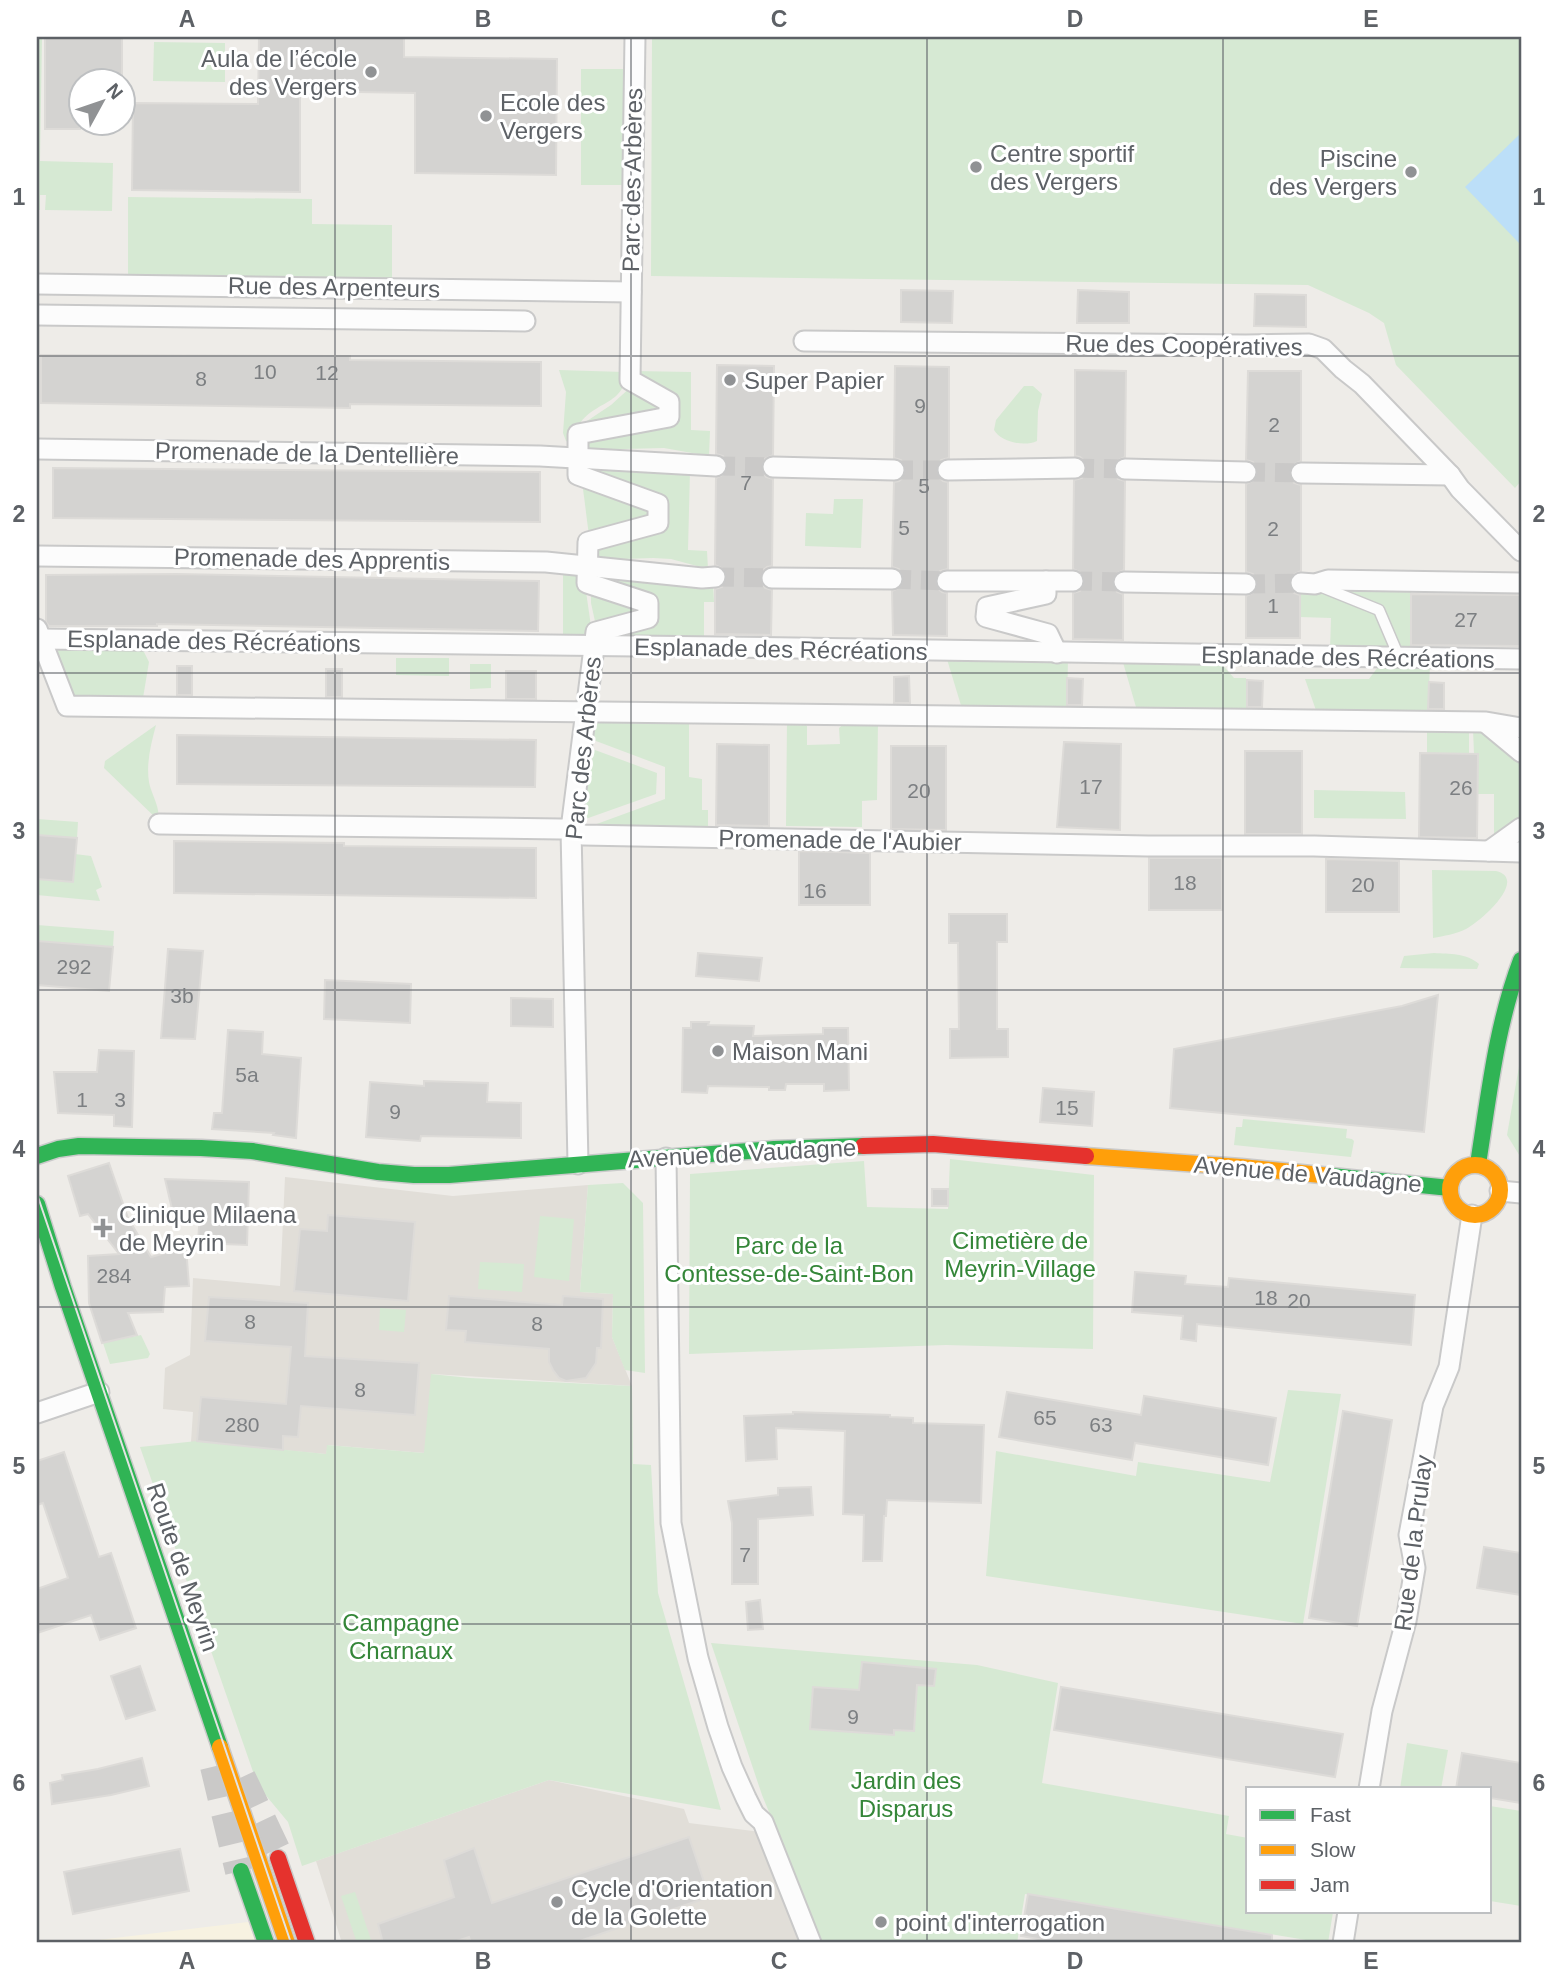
<svg xmlns="http://www.w3.org/2000/svg" width="1558" height="1980" viewBox="0 0 1558 1980" font-family="Arial,sans-serif">
  <style>
    .commercial { fill: #f7f2e1 }
    .education { fill: #e1ded8 }
    .green { fill: #d6e9d3 }
    .water { fill: #bcdff8 }
    .building { fill: #d4d3d1; stroke: #dddbd8; stroke-width: 2 }
    .lines { fill: none; stroke-linecap: round; stroke-linejoin: round }
    .street-tunnel { stroke: #cac9c8; stroke-width: 19; stroke-dasharray: 19 10; stroke-linecap: butt }
    .primary-tunnel { stroke: #cac9c8; stroke-width: 32; stroke-dasharray: 32 16; stroke-linecap: butt }
    .lane-casing { stroke: #c9c9c9; stroke-width: 13 }
    .street-casing { stroke: #c9c9c9; stroke-width: 23 }
    .fast-casing { stroke: #cacaca; stroke-width: 19 }
    .slow-casing { stroke: #cacaca; stroke-width: 19 }
    .jam-casing { stroke: #cacaca; stroke-width: 19 }
    .lane { stroke: #fcfcfc; stroke-width: 10 }
    .street { stroke: #fcfcfc; stroke-width: 19 }
    .fast { stroke: #30b455; stroke-width: 16 }
    .slow { stroke: #ff9f0a; stroke-width: 16 }
    .jam { stroke: #e5322d; stroke-width: 16 }
    .tram { stroke: #e3e3e3; stroke-width: 2 }
    .grid { fill: none; stroke: #5d6166; stroke-width: 2; stroke-opacity: 0.55 }
    .poi-dot { fill: #909294; stroke: #fff; stroke-width: 2.5 }
    .labels { text-anchor: middle; dominant-baseline: central; stroke-width: 6; stroke-linejoin: round; paint-order: stroke }
    .number-label { font-size: 21px; fill: #7c7f82 }
    .poi-label { font-size: 24px; fill: #5d6166; stroke: #fff; text-anchor: start }
    .street-label { font-size: 24px; fill: #5d6166; stroke: #fff }
    .park-label { font-size: 24px; fill: #348638; stroke: #fff }
    .neatline { fill: none; stroke: #5d6166; stroke-width: 2.5 }
    .grid-label { font-size: 23px; text-anchor: middle; font-weight: bold; fill: #5d6166 }
  </style>
  <rect width="100%" height="100%" fill="#eeece8"/>
  <path class="commercial" d="M248 1922 256 1943H73Z"/>
  <g class="education">
    <path d="M285 1177 453 1196 588 1185 580 1292 613 1294 612 1337 632 1386 432 1374 425 1453 328 1445 326 1454 191 1442 193 1412 163 1409 165 1368 190 1355 193 1278 280 1286Z"/>
    <path d="M549 1780 684 1809 689 1823 761 1832 800 1943H342L316 1861Z"/>
  </g>
  <g class="green">
    <path d="M37 37H42L40 161 113 163 112 211 45 210 46 195H40V210H37Z"/>
    <path d="M652 37H1521V481L1515 488 1396 365 1384 323 1369 313 1308 285 651 276Z"/>
    <path d="M154 42 225 43V82L153 81Z"/>
    <rect x="581" y="69" width="46" height="116"/>
    <path d="M128 197 312 199V224L392 225V282L128 280Z"/>
    <path d="M559 370 624 372C624 373 624 383 624 384 616 409 576 404 574 444L566 441 563 433 566 392Z"/>
    <path d="M634 371 691 372V430L710 431 709 456 664 448 583 450V438L673 421Z"/>
    <path d="M632 386 664 404V413L581 428 587 421 611 405Z"/>
    <path d="M1024 386H1033L1042 394 1038 411 1037 441C1024 447 1001 442 994 430L996 420Z"/>
    <path d="M583 464 690 471 688 550 707 551 708 569 671 559 653 558 592 560V545L661 527 663 501 583 473Z"/>
    <path d="M582 481 653 507V520L589 536Z"/>
    <path d="M834 499H863L861 548 805 546 806 513 833 514Z"/>
    <path d="M563 569 583 571 591 626 589 641H563Z"/>
    <path d="M593 572 713 582 714 602H704V637L673 636V642L600 641 651 624 652 600 592 581Z"/>
    <path d="M1331 585H1411L1410 652 1330 651 1331 618 1300 617V593L1330 594Z"/>
    <path d="M591 590 643 607V616L596 626 591 603Z"/>
    <path d="M62 645 141 646 149 662 143 698 76 699 67 692 53 657Z"/>
    <path d="M946 656 1068 659 1067 708 963 712Z"/>
    <path d="M396 658H449V676L396 675Z"/>
    <path d="M1122 659 1218 660 1234 678H1246L1247 716 1138 714Z"/>
    <path d="M1381 663H1430L1428 713 1318 716 1305 679H1369Z"/>
    <path d="M470 664H491V688L470 689Z"/>
    <path d="M590 717 686 719 689 724V777L702 779V810H708V835L583 829 665 799V767L588 738Z"/>
    <path d="M787 720H799L807 726V745L840 744 839 728 848 721H878L877 800 862 801V827L786 826Z"/>
    <path d="M156 725C151 744 146 763 149 782 151 794 161 808 158 820L104 768 105 761Z"/>
    <path d="M1427 728 1469 729V754H1427Z"/>
    <path d="M1473 729 1521 733V846L1494 841V794H1478V754H1474Z"/>
    <path d="M587 747 657 773 656 794 577 822Z"/>
    <path d="M1314 790 1405 792 1406 819 1314 818Z"/>
    <path d="M37 819 78 822 77 838 37 835Z"/>
    <path d="M75 854 91 856 102 887 96 890 100 901 37 895V879L72 882Z"/>
    <path d="M1432 870 1496 871C1529 879 1480 922 1466 929 1456 934 1444 936 1433 938Z"/>
    <path d="M37 925 114 931 113 947 37 941Z"/>
    <path d="M1434 953C1449 954 1467 953 1479 964L1477 969 1400 968 1404 956Z"/>
    <path d="M1521 1055V1158L1507 1135Z"/>
    <path d="M1243 1119 1347 1129 1346 1138 1352 1139 1354 1141 1351 1157 1234 1145 1236 1127H1242Z"/>
    <path d="M950 1159 1094 1175 1093 1349 946 1345 689 1354 690 1174 864 1161 867 1207 948 1209Z"/>
    <path d="M623 1183 643 1203 645 1373 625 1370 612 1337 613 1294 580 1292 588 1185Z"/>
    <path d="M540 1216 574 1219 569 1281 534 1277Z"/>
    <path d="M480 1262 524 1264 522 1292 478 1289Z"/>
    <path d="M380 1308 406 1310 404 1332 379 1330Z"/>
    <path d="M141 1335 150 1354 148 1358 110 1364 103 1343Z"/>
    <path d="M431 1374 470 1378 632 1386 633 1464 651 1465 658 1593 721 1810 549 1780 302 1866 288 1822 258 1786 140 1447 197 1441 326 1454 327 1445 424 1453Z"/>
    <path d="M1288 1390 1341 1394 1303 1624 986 1576 996 1451 1136 1476 1138 1462 1270 1482Z"/>
    <path d="M711 1643 977 1665 1058 1683 1042 1783 1229 1816 1226 1834 1248 1838V1912H1333L1328 1943H1306V1940L1025 1894 1017 1943H823L762 1795Z"/>
    <path d="M1407 1743 1448 1750 1441 1789H1400Z"/>
    <path d="M1490 1806 1521 1811V1906L1490 1901Z"/>
    <path d="M355 1892 372 1943H357L341 1896Z"/>
  </g>
  <path class="water" d="M1521 133V240L1519 243 1465 187Z"/>
  <g class="building">
    <path d="M45 37H122V80H80V129H45Z"/>
    <path d="M259 37H404V57L557 59 556 175 415 173V93L300 91V192L132 190 133 103 258 104Z"/>
    <path d="M901 290 953 291 952 323 901 322Z"/>
    <path d="M1078 290 1129 292V323H1077Z"/>
    <path d="M1255 294 1306 295V327L1254 326Z"/>
    <path d="M41 355 350 356V360L541 362V406L350 404V408L41 403Z"/>
    <path d="M717 365 774 366 773 455 763 460 761 467 766 477 773 479 772 566 767 567 762 571 760 579 765 588 772 590 771 635 715 634V589L722 587 727 577 725 570 715 565 716 478 726 473 728 466 723 456 716 454Z"/>
    <path d="M895 366 949 367V458L941 460 936 470 938 477 943 481 948 482V569L940 571 935 580 937 588 942 592 947 593V636L893 635 892 591 902 586 904 578 899 569 892 567 894 482 899 481 904 477 906 470 901 460 894 458Z"/>
    <path d="M1075 370 1126 371 1125 457 1115 462 1113 469 1118 479 1125 481 1124 570 1114 575 1112 582 1117 592 1123 594V640L1073 639V593L1080 591 1085 582 1083 574 1073 569 1074 480 1082 478 1087 468 1085 461 1080 457 1075 456Z"/>
    <path d="M1248 371H1301V461L1291 466 1289 474 1294 483 1301 485V571L1291 576 1289 583 1294 593 1300 595V638H1246V596L1256 591 1258 584 1253 574 1246 572V484L1256 479 1258 472 1253 462 1246 460Z"/>
    <path d="M53 468 540 472V522L53 518Z"/>
    <path d="M177 574 539 581 538 631 157 624V626H49L46 622V575Z"/>
    <path d="M1411 594 1521 595V646L1411 645Z"/>
    <rect x="177" y="666" width="15" height="29"/>
    <rect x="326" y="669" width="16" height="28"/>
    <rect x="506" y="671" width="30" height="28"/>
    <path d="M909 676 910 703H894V677Z"/>
    <path d="M1067 678 1083 679 1082 705H1067Z"/>
    <path d="M1247 680 1263 681 1262 707H1247Z"/>
    <path d="M1429 682 1444 683V709H1428Z"/>
    <path d="M177 735 536 740 535 787 177 784Z"/>
    <path d="M1064 742 1121 744 1120 830 1057 827Z"/>
    <path d="M717 744 769 745V826L716 825Z"/>
    <path d="M891 746H946V830L891 829Z"/>
    <rect x="1245" y="751" width="57" height="83"/>
    <path d="M1420 753 1478 754 1477 838 1419 837Z"/>
    <path d="M37 835 77 838 73 882 37 879Z"/>
    <path d="M174 841 344 843V846L536 848V898L174 893Z"/>
    <path d="M799 851 870 853V905H799Z"/>
    <rect x="1149" y="858" width="73" height="52"/>
    <path d="M1326 859 1399 861V912H1326Z"/>
    <path d="M949 914H1007V942H997V1029H1008V1057L950 1058V1029H959L958 943H949Z"/>
    <path d="M37 941 113 947 109 991 37 985Z"/>
    <path d="M168 949 203 951 195 1039 161 1038Z"/>
    <path d="M698 953 762 958 759 981 696 976Z"/>
    <path d="M325 980 411 984 410 1023 324 1019Z"/>
    <path d="M1438 995 1424 1132 1170 1108 1174 1049 1402 1006Z"/>
    <path d="M511 998 553 999V1027L511 1026Z"/>
    <path d="M691 1022H709L708 1025 754 1026 753 1036 823 1034V1028H848L849 1090 824 1091V1084H786L785 1090H769V1087L708 1086 707 1093 682 1092 683 1028H691Z"/>
    <path d="M228 1030 263 1032 262 1054 301 1058 296 1138 273 1135 274 1133 212 1129 214 1113H222Z"/>
    <path d="M99 1050 134 1051 132 1127 114 1126V1115L58 1113 54 1072H97Z"/>
    <path d="M424 1081 488 1083 487 1102 521 1103V1138L421 1136 420 1141 366 1137 370 1082 424 1086Z"/>
    <path d="M1043 1088 1094 1092 1092 1126 1040 1122Z"/>
    <path d="M109 1163 128 1218 151 1257 186 1247 189 1286 165 1287 163 1312 128 1313 137 1335 102 1343 89 1303 88 1256 119 1254 88 1214 80 1216 68 1176Z"/>
    <path d="M165 1179 249 1182 247 1245 198 1243 200 1210 172 1209Z"/>
    <rect x="932" y="1189" width="16" height="17"/>
    <path d="M328 1215 415 1222 408 1301 294 1291 300 1229 327 1231Z"/>
    <path d="M1135 1272 1186 1276 1185 1284 1228 1287 1229 1278 1415 1295 1411 1345 1197 1324 1196 1341 1181 1339 1183 1316 1132 1312Z"/>
    <path d="M449 1296 562 1305 563 1296 603 1299 601 1348H597L596 1363 586 1378 566 1381 559 1378 553 1370 549 1362V1349L465 1342 466 1331 446 1330Z"/>
    <path d="M209 1297 308 1303 305 1356 419 1363 415 1415 301 1406 298 1437 283 1436V1450L197 1441 201 1397 286 1404 291 1347 205 1341Z"/>
    <path d="M1007 1392 1141 1415 1144 1396 1276 1418 1268 1465 1135 1443 1132 1460 999 1437Z"/>
    <path d="M1343 1411 1392 1420 1357 1626 1309 1618Z"/>
    <path d="M793 1412 890 1415V1417L913 1418V1423L984 1425 981 1503 887 1500 886 1516H884L882 1561H863L864 1515 843 1514 845 1431 776 1428 777 1459 746 1461 744 1416 793 1414Z"/>
    <path d="M64 1452 99 1557 111 1553 136 1628 100 1640 91 1615 37 1633V1589L68 1578 43 1503 37 1505V1461Z"/>
    <path d="M811 1487 813 1515 758 1519V1584H732V1523L728 1501 778 1495V1488Z"/>
    <path d="M1484 1547 1521 1553V1595L1477 1588Z"/>
    <path d="M760 1600 763 1629 748 1630 746 1602Z"/>
    <path d="M862 1662 936 1669 934 1686 917 1685 914 1731 894 1730V1735L810 1729 813 1687 859 1690Z"/>
    <path d="M140 1666 155 1710 126 1719 111 1676Z"/>
    <path d="M1061 1687 1343 1734 1335 1777 1054 1730Z"/>
    <path d="M1462 1753 1521 1763V1803L1490 1798V1789H1456Z"/>
    <path d="M142 1758 149 1786 111 1795 52 1804 50 1783 63 1780 62 1775 98 1769Z"/>
    <path d="M689 1837 709 1897 574 1943H471L469 1937 451 1943H383L378 1924 454 1897 444 1860 474 1848 492 1903Z"/>
    <path d="M180 1849 189 1891 73 1914 64 1872Z"/>
    <path d="M1028 1894 1272 1935V1943H1061L1021 1936Z"/>
  </g>
  <g class="lines">
    <g class="street-tunnel">
      <path d="M716 466 773 467"/>
      <path d="M1075 468 1125 469"/>
      <path d="M894 470H948"/>
      <path d="M1246 472 1301 473"/>
      <path d="M715 577 772 578"/>
      <path d="M892 579 947 581"/>
      <path d="M1073 581 1124 582"/>
      <path d="M1246 584 1301 583"/>
    </g>
    <g class="primary-tunnel">
      <path d="M216 1766 241 1871"/>
      <path d="M240 1778 278 1858"/>
    </g>
    <g class="lane-casing">
      <path id="lane" d="M1317 585 1379 610 1399 657"/>
    </g>
    <g class="street-casing">
      <g id="street">
        <path d="M37 284 631 292"/>
        <path d="M37 315 525 321"/>
        <path d="M804 341 1246 345 1309 344 1323 349 1343 369 1362 384 1450 475 1460 489 1521 551"/>
        <path d="M37 449 540 456 716 466"/>
        <path d="M773 467 894 470"/>
        <path d="M1125 469 1246 472"/>
        <path d="M948 470 1075 468"/>
        <path d="M1301 473 1450 475"/>
        <path d="M37 556 546 562 702 578 715 577"/>
        <path d="M772 578 892 579"/>
        <path d="M947 581H1073"/>
        <path d="M1046 581V594L987 607 986 617 1048 634 1057 653"/>
        <path d="M1124 582 1246 584"/>
        <path d="M1301 583 1315 584 1328 580 1521 583"/>
        <path d="M37 629 67 706 1486 722 1521 728"/>
        <path d="M40 639 796 648 1521 659"/>
        <path d="M1486 723 1521 752"/>
        <path d="M159 824 561 829H571L583 835 1148 846H1314L1521 852"/>
        <path d="M1489 851 1521 828"/>
        <path d="M666 1158 671 1523 698 1658 718 1727 732 1767 746 1798 754 1814 763 1822 811 1943"/>
        <path d="M578 1164 571 829 596 632 648 618V603L587 583 588 542 658 523V504L578 475V434L669 417V402L630 380 635 37"/>
        <path d="M1500 1191 1521 1193"/>
        <path d="M37 1413 99 1392"/>
        <path d="M1369 1789 1382 1711 1406 1621 1415 1568 1409 1535 1433 1406 1449 1367 1472 1215"/>
        <path d="M1343 1943 1348 1912"/>
      </g>
    </g>
    <g class="fast-casing">
      <g id="fast">
        <path d="M37 1156 58 1149 79 1146 201 1148 252 1151 378 1172 414 1175H449L774 1149 863 1146"/>
        <path d="M1478 1164C1489 1095 1496 1026 1521 960"/>
        <path d="M1331 1176 1450 1188"/>
        <path d="M37 1204 63 1287 220 1747"/>
        <path d="M241 1871 266 1943"/>
      </g>
    </g>
    <g class="slow-casing">
      <g id="slow">
        <path d="M1086 1156 1241 1167 1331 1176"/>
        <circle cx="1475" cy="1190" r="25"/>
        <path d="M220 1747 287 1943"/>
      </g>
    </g>
    <g class="jam-casing">
      <g id="jam">
        <path d="M863 1146 933 1144 1086 1156"/>
        <path d="M278 1858 307 1943"/>
      </g>
    </g>
    <use href="#lane" class="lane"/>
    <use href="#street" class="street"/>
    <use href="#fast" class="fast"/>
    <use href="#slow" class="slow"/>
    <use href="#jam" class="jam"/>
    <path class="tram" d="M37 1194 291 1943"/>
  </g>
  <path class="grid" d="M335 37V1943M631 37V1943M927 37V1943M1223 37V1943M37 356H1521M37 673H1521M37 990H1521M37 1307H1521M37 1624H1521"/>
  <g class="poi-dot">
    <circle cx="371" cy="72" r="7"/>
    <circle cx="486" cy="116" r="7"/>
    <circle cx="976" cy="167" r="7"/>
    <circle cx="1411" cy="172" r="7"/>
    <circle cx="730" cy="380" r="7"/>
    <circle cx="718" cy="1051" r="7"/>
    <path d="M99.5 1217.5h7v7h7v7h-7v7h-7v-7h-7v-7h7z"/>
    <circle cx="557" cy="1902" r="7"/>
    <circle cx="881" cy="1922" r="7"/>
  </g>
  <g class="labels">
    <g class="number-label">
      <text x="265" y="371">10</text>
      <text x="327" y="372">12</text>
      <text x="201" y="378">8</text>
      <text x="920" y="405">9</text>
      <text x="1274" y="424">2</text>
      <text x="746" y="482">7</text>
      <text x="924" y="485">5</text>
      <text x="904" y="527">5</text>
      <text x="1273" y="528">2</text>
      <text x="1273" y="605">1</text>
      <text x="1466" y="619">27</text>
      <text x="1091" y="786">17</text>
      <text x="1461" y="787">26</text>
      <text x="919" y="790">20</text>
      <text x="1185" y="882">18</text>
      <text x="1363" y="884">20</text>
      <text x="815" y="890">16</text>
      <text x="74" y="966">292</text>
      <text x="182" y="995">3b</text>
      <text x="247" y="1074">5a</text>
      <text x="82" y="1099">1</text>
      <text x="120" y="1099">3</text>
      <text x="1067" y="1107">15</text>
      <text x="395" y="1111">9</text>
      <text x="114" y="1275">284</text>
      <text x="1266" y="1297">18</text>
      <text x="1299" y="1300">20</text>
      <text x="250" y="1321">8</text>
      <text x="537" y="1323">8</text>
      <text x="360" y="1389">8</text>
      <text x="1045" y="1417">65</text>
      <text x="242" y="1424">280</text>
      <text x="1101" y="1424">63</text>
      <text x="745" y="1554">7</text>
      <text x="853" y="1716">9</text>
    </g>
    <g class="poi-label">
      <text x="357" y="58" text-anchor="end">Aula de l’école<tspan x="357" dy="28">des Vergers</tspan></text>
      <text x="500" y="102">Ecole des<tspan x="500" dy="28">Vergers</tspan></text>
      <text x="990" y="153">Centre sportif<tspan x="990" dy="28">des Vergers</tspan></text>
      <text x="1397" y="158" text-anchor="end">Piscine<tspan x="1397" dy="28">des Vergers</tspan></text>
      <text x="744" y="380">Super Papier</text>
      <text x="732" y="1051">Maison Mani</text>
      <text x="119" y="1214">Clinique Milaena<tspan x="119" dy="28">de Meyrin</tspan></text>
      <text x="571" y="1888">Cycle d'Orientation<tspan x="571" dy="28">de la Golette</tspan></text>
      <text x="895" y="1922">point d'interrogation</text>
    </g>
    <g class="street-label">
      <text transform="translate(632 180) rotate(-89)">Parc des Arbères</text>
      <text transform="translate(334 287) rotate(1)">Rue des Arpenteurs</text>
      <text transform="translate(1184 345) rotate(1)">Rue des Coopératives</text>
      <text transform="translate(307 453) rotate(1)">Promenade de la Dentellière</text>
      <text transform="translate(312 559) rotate(1)">Promenade des Apprentis</text>
      <text transform="translate(214 641) rotate(1)">Esplanade des Récréations</text>
      <text transform="translate(781 649) rotate(1)">Esplanade des Récréations</text>
      <text transform="translate(1348 657) rotate(1)">Esplanade des Récréations</text>
      <text transform="translate(583 748) rotate(-84)">Parc des Arbères</text>
      <text transform="translate(840 840) rotate(1)">Promenade de l'Aubier</text>
      <text transform="translate(742 1153) rotate(-3)">Avenue de Vaudagne</text>
      <text transform="translate(1308 1174) rotate(5)">Avenue de Vaudagne</text>
      <text transform="translate(1413 1543) rotate(-83)">Rue de la Prulay</text>
      <text transform="translate(183 1567) rotate(71)">Route de Meyrin</text>
    </g>
    <g class="park-label">
      <text x="1020" y="1240">Cimetière de<tspan x="1020" dy="28">Meyrin-Village</tspan></text>
      <text x="789" y="1245">Parc de la<tspan x="789" dy="28">Contesse-de-Saint-Bon</tspan></text>
      <text x="401" y="1622">Campagne<tspan x="401" dy="28">Charnaux</tspan></text>
      <text x="906" y="1780">Jardin des<tspan x="906" dy="28">Disparus</tspan></text>
    </g>
  </g>
  <rect width="1558" height="1980" fill="none" stroke="#ffffff" stroke-width="77"/>
  <rect x="1246" y="1787" width="245" height="126" fill="#ffffff" stroke="#bec0c2" stroke-width="2"/>
  <rect x="1260" y="1810" width="35" height="10" fill="#30b455" stroke="#bec0c2" stroke-width="2"/>
  <text x="1310" y="1822" font-size="21" fill="#5d6166">Fast</text>
  <rect x="1260" y="1845" width="35" height="10" fill="#ff9f0a" stroke="#bec0c2" stroke-width="2"/>
  <text x="1310" y="1857" font-size="21" fill="#5d6166">Slow</text>
  <rect x="1260" y="1880" width="35" height="10" fill="#e5322d" stroke="#bec0c2" stroke-width="2"/>
  <text x="1310" y="1892" font-size="21" fill="#5d6166">Jam</text>
  <g transform="translate(102 102) rotate(50)"><circle r="33" fill="#ffffff" stroke="#bec0c2" stroke-width="2"/>
  <path d="M0-5L12 26L0 18L-12 26Z" fill="#909294"/>
  <text y="-10" font-size="19" font-weight="bold" text-anchor="middle" fill="#5d6166">N</text>
  </g>
  <rect x="38" y="38" width="1482" height="1903" class="neatline"/>
  <g class="grid-label">
    <text x="187" y="27">A</text>
    <text x="483" y="27">B</text>
    <text x="779" y="27">C</text>
    <text x="1075" y="27">D</text>
    <text x="1371" y="27">E</text>
    <text x="19" y="205">1</text>
    <text x="1539" y="205">1</text>
    <text x="19" y="522">2</text>
    <text x="1539" y="522">2</text>
    <text x="19" y="839">3</text>
    <text x="1539" y="839">3</text>
    <text x="19" y="1157">4</text>
    <text x="1539" y="1157">4</text>
    <text x="19" y="1474">5</text>
    <text x="1539" y="1474">5</text>
    <text x="19" y="1791">6</text>
    <text x="1539" y="1791">6</text>
    <text x="187" y="1969">A</text>
    <text x="483" y="1969">B</text>
    <text x="779" y="1969">C</text>
    <text x="1075" y="1969">D</text>
    <text x="1371" y="1969">E</text>
  </g>
</svg>
